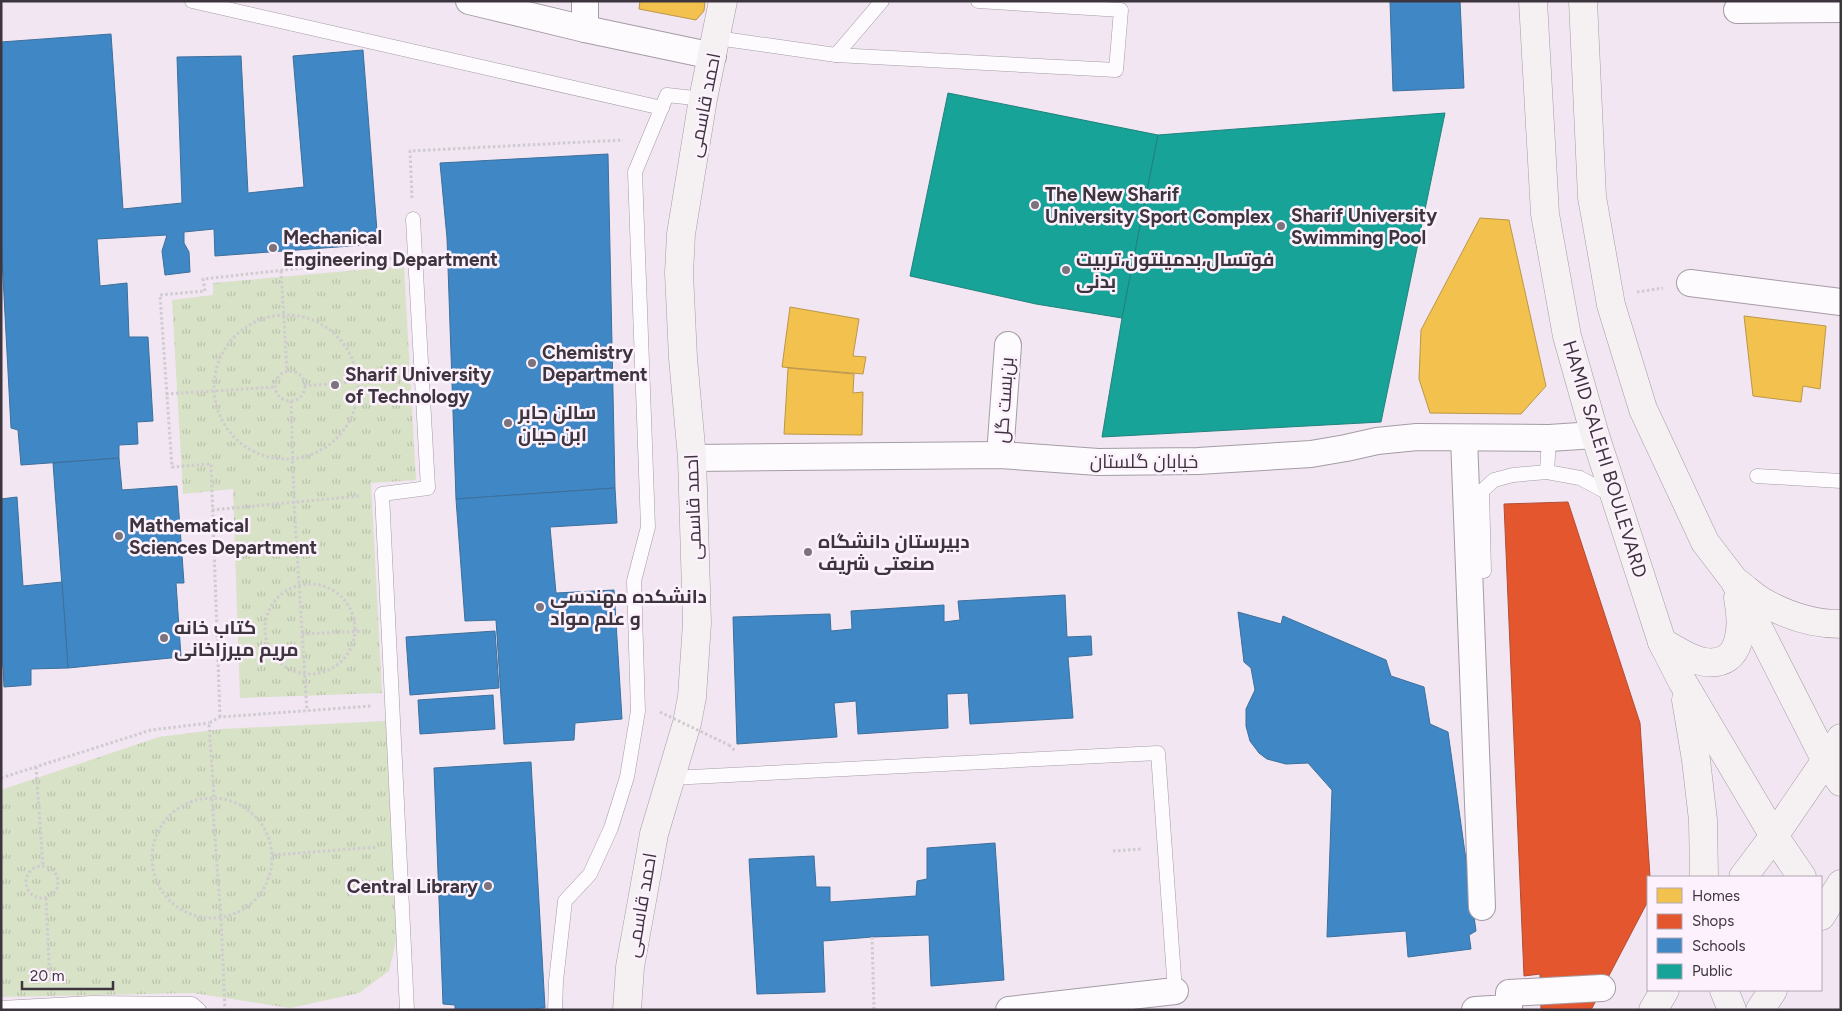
<svg xmlns="http://www.w3.org/2000/svg" width="1842" height="1011" viewBox="0 0 1842 1011" font-family="Figtree,Cairo,sans-serif">
  <style>
    .park { fill: url(#park-tufts) }
    .homes { fill: #f2c14e; stroke: #bc9749 }
    .shops { fill: #e4572e; stroke: #b24d33 }
    .schools { fill: #3f88c5; stroke: #3e6f9c }
    .public { fill: #17a398; stroke: #22827d }
    .lines { fill: none; stroke-linecap: round; stroke-linejoin: round }
    .lane-casing { stroke: #a49ca5; stroke-width: 15 }
    .street-casing { stroke: #a49ca5; stroke-width: 28 }
    .secondary-casing { stroke: #a49ca5; stroke-width: 29 }
    .path { stroke: #cfcbcf; stroke-width: 3; stroke-dasharray: 2.5 2.5; stroke-linecap: butt }
    .lane { stroke: #fdfbfd; stroke-width: 14 }
    .street { stroke: #fdfbfd; stroke-width: 26 }
    .secondary { stroke: #f5f0f2; stroke-width: 28 }
    .path-bridge { stroke: #cfcbcf; stroke-width: 3; stroke-dasharray: 2.5 2.5; stroke-linecap: butt }
    .poi-dot { fill: #7c737d; stroke: #fdf1fe; stroke-width: 2 }
    .labels { text-anchor: middle; dominant-baseline: central; stroke-width: 5; stroke-linejoin: round; paint-order: stroke }
    .street-label { font-size: 19px; fill: #3d353e; stroke: #fdf1fe }
    .poi-label { font-size: 19px; font-weight: bold; fill: #3d353e; stroke: #fdf1fe; text-anchor: start }
  </style>
  <defs>
    <pattern id="park-tufts" width="24" height="20" patternUnits="userSpaceOnUse" patternTransform="scale(1.25)"><rect width="24" height="20" fill="#d8e2c7"/><path d="M3 7l-1-3M5 7V3M7 7l1-3M15 17l-1-3M17 17v-4M19 17l1-3" fill="none" stroke="#bac2ac"/></pattern>
  </defs>
  <rect width="100%" height="100%" fill="#f1e6f2"/>
  <g class="park">
    <path d="M404 266 416 480 371 483 382 693 240 698 233 489 183 494 172 300 213 295V283Z"/>
    <path d="M386 721 396 940 389 971 359 993 290 1008 193 993 1 997V790L159 737 222 729Z"/>
  </g>
  <g class="homes">
    <path d="M640 1H705L704 11 696 20 639 9Z"/>
    <path d="M1480 218 1509 220 1546 386 1521 414 1430 413 1419 379 1421 330Z"/>
    <path d="M790 307 859 319 853 356 866 357 863 374 782 367Z"/>
    <path d="M1744 316 1826 326 1820 389 1803 386 1801 402 1753 396Z"/>
    <path d="M788 368 854 374 853 393 863 392 862 435 784 434Z"/>
  </g>
  <path class="shops" d="M1568 502 1640 723 1650 877H1648V901L1591 1010H1541L1540 974 1524 976 1504 504Z"/>
  <g class="schools">
    <path d="M1390 1H1460L1464 88 1393 91Z"/>
    <path d="M111 34 123 209 182 203 177 57 241 56 248 193 304 187 293 56 363 50 378 244 215 256 214 229 184 232V243L189 252 190 272 165 275 162 251 167 235 97 239 100 286 127 283 129 337H148L153 421 137 422 138 444 119 445V458L21 465 18 430 11 428 1 239V42Z"/>
    <path d="M608 154 615 488 456 499 447 238 440 163Z"/>
    <path d="M119 458 122 490 177 486 184 583H176L181 657 68 668 53 463Z"/>
    <path d="M615 488 617 523 550 527 556 593 614 590 622 719 575 723 574 740 504 744 496 620 465 621 456 499Z"/>
    <path d="M17 497 23 586 62 582 68 668 31 669V685L4 687 3 666H1V499Z"/>
    <path d="M1065 595 1067 637 1091 636 1092 655 1068 657 1073 718 970 724 968 693 947 694 948 728 858 734 856 701 834 703 837 737 737 744 733 617 830 614 831 631 852 629 851 611 944 605V622L960 620 958 601Z"/>
    <path d="M1238 612 1281 624 1283 616 1386 660 1391 676 1424 687 1430 724 1448 732 1476 931 1469 935 1471 949 1408 957 1406 931 1327 937 1332 790 1308 763 1286 764 1267 759 1259 753 1250 741 1246 726V709L1255 690 1251 668 1244 662Z"/>
    <path d="M495 631 499 688 410 695 406 637Z"/>
    <path d="M493 695 495 729 420 734 418 700Z"/>
    <path d="M531 762 545 1008 516 1010H455V1005L443 1004 434 768Z"/>
    <path d="M995 843 1004 980 931 986 929 935 872 937 823 941 825 992 757 994 749 859 814 856 816 887H830V902L916 896 917 881 927 879V848Z"/>
  </g>
  <g class="public">
    <path d="M948 93 1158 135 1122 318 1036 304 910 276Z"/>
    <path d="M1445 113 1381 422 1102 437 1122 318 1158 135Z"/>
  </g>
  <g class="lines">
    <g class="lane-casing">
      <g id="lane">
        <path d="M192 1 662 108"/>
        <path d="M882 1 836 55 1116 70 1121 10 978 1"/>
        <path d="M717 38 836 55"/>
        <path d="M1547 472 1549 438"/>
        <path d="M1757 476 1841 481"/>
        <path d="M1484 571 1482 491 1494 480 1513 475 1547 472 1580 478 1612 495"/>
        <path d="M671 778 1158 753 1175 991"/>
        <path d="M1 1008 92 1003 192 1004 199 1010"/>
        <path d="M407 1010 382 494 428 488 413 219"/>
        <path d="M555 1010 556 981 565 901 590 874 611 828 627 777 638 711 634 581 648 527 635 172 667 95 703 99"/>
      </g>
    </g>
    <g class="street-casing">
      <g id="street">
        <path d="M469 1 585 29 713 56"/>
        <path d="M1737 10 1841 9"/>
        <path d="M585 29V1"/>
        <path d="M1690 283 1841 302"/>
        <path d="M1464 438 1482 907"/>
        <path d="M1000 455 1008 345"/>
        <path d="M692 458 1000 455 1098 462 1198 461 1311 454 1346 448 1377 441 1417 437 1549 438 1595 435"/>
        <path d="M1009 1010 1175 991"/>
        <path d="M1475 1010 1509 1008V993L1602 988"/>
      </g>
    </g>
    <g class="secondary-casing">
      <g id="secondary">
        <path d="M1533 1 1545 214 1567 336 1595 435 1662 642 1682 681 1774 836 1802 877"/>
        <path d="M1583 1 1592 197 1611 305 1643 409 1705 542 1734 580 1826 761 1841 782"/>
        <path d="M1738 583C1746 589 1754 597 1763 602 1786 615 1814 624 1841 624"/>
        <path d="M1662 642C1675 649 1690 660 1705 662 1744 667 1743 624 1738 598"/>
        <path d="M1686 700 1696 760 1703 820 1704 877"/>
        <path d="M1743 877 1774 836 1841 738"/>
        <path d="M1821 916 1841 884"/>
        <path d="M1724 990 1732 1010"/>
        <path d="M627 1010 630 967 654 834 687 723 692 697 697 623 692 458 683 358 679 273 681 234 703 99 723 1"/>
        <path d="M1653 1010 1665 990"/>
        <path d="M1760 1010 1773 990"/>
      </g>
    </g>
    <g class="path">
      <path d="M412 198 410 151 623 140"/>
      <path d="M281 271 287 371"/>
      <path d="M1637 292 1663 288"/>
      <circle cx="286" cy="387" r="72"/>
      <circle cx="290" cy="386" r="15"/>
      <path d="M304 386 400 378"/>
      <path d="M166 394 275 387"/>
      <path d="M291 401 294 503 307 711"/>
      <path d="M212 510 359 496"/>
      <circle cx="310" cy="629" r="45"/>
      <path d="M302 634 366 631"/>
      <path d="M220 717 211 464 172 467 160 295 205 291 203 279 392 258"/>
      <path d="M729 745 735 751"/>
      <path d="M36 767 43 866"/>
      <path d="M1 778 151 730 209 723"/>
      <path d="M214 797 209 723 220 717 371 706"/>
      <circle cx="212" cy="858" r="60"/>
      <path d="M212 799 221 918 225 1010"/>
      <path d="M1113 851 1142 849"/>
      <path d="M273 855 378 847"/>
      <circle cx="42" cy="882" r="16"/>
      <path d="M46 898 50 982"/>
      <path d="M872 937 874 1010"/>
    </g>
    <use href="#lane" class="lane"/>
    <use href="#street" class="street"/>
    <use href="#secondary" class="secondary"/>
    <path class="path-bridge" d="M660 712 729 745"/>
  </g>
  <g class="poi-dot">
    <circle cx="1035" cy="205" r="5"/>
    <circle cx="1281" cy="226" r="5"/>
    <circle cx="273" cy="248" r="5"/>
    <circle cx="1066" cy="270" r="5"/>
    <circle cx="532" cy="363" r="5"/>
    <circle cx="335" cy="385" r="5"/>
    <circle cx="508" cy="423" r="5"/>
    <circle cx="119" cy="536" r="5"/>
    <circle cx="808" cy="552" r="5"/>
    <circle cx="540" cy="607" r="5"/>
    <circle cx="164" cy="638" r="5"/>
    <circle cx="488" cy="886" r="5"/>
  </g>
  <g class="labels">
    <g class="street-label">
      <text transform="translate(704 105) rotate(-79)">احمد قاسمی</text>
      <text transform="translate(1004 400) rotate(-86)">بن‌‌بست گل</text>
      <text transform="translate(1605 459) rotate(73)">HAMID SALEHI BOULEVARD</text>
      <text x="1144" y="461">خیابان گلستان</text>
      <text transform="translate(693 507) rotate(-92)">احمد قاسمی</text>
      <text transform="translate(641 905) rotate(-80)">احمد قاسمی</text>
    </g>
    <g class="poi-label">
      <text x="1045" y="194">The New Sharif<tspan x="1045" dy="22">University Sport Complex</tspan></text>
      <text x="1291" y="215">Sharif University<tspan x="1291" dy="22">Swimming Pool</tspan></text>
      <text x="283" y="237">Mechanical<tspan x="283" dy="22">Engineering Department</tspan></text>
      <text x="1076" y="259">فوتسال،بدمینتون،تربیت<tspan x="1076" dy="22">بدنی</tspan></text>
      <text x="542" y="352">Chemistry<tspan x="542" dy="22">Department</tspan></text>
      <text x="345" y="374">Sharif University<tspan x="345" dy="22">of Technology</tspan></text>
      <text x="518" y="412">سالن جابر<tspan x="518" dy="22">ابن حیان</tspan></text>
      <text x="129" y="525">Mathematical<tspan x="129" dy="22">Sciences Department</tspan></text>
      <text x="818" y="541">دبیرستان دانشگاه<tspan x="818" dy="22">صنعتی شریف</tspan></text>
      <text x="550" y="596">دانشکده مهندسی<tspan x="550" dy="22">و علم مواد</tspan></text>
      <text x="174" y="627">کتاب خانه<tspan x="174" dy="22">مریم میرزاخانی</tspan></text>
      <text x="478" y="886" text-anchor="end">Central Library</text>
    </g>
  </g>
  <rect width="1842" height="1011" fill="none" stroke="#3d353e" stroke-width="5"/>
  <rect x="1647" y="876" width="175" height="115" fill="#fdf1fe" stroke="#b0a6b1"/>
  <rect x="1657" y="888" width="25" height="15" fill="#f2c14e" stroke="#b0a6b1"/>
  <text x="1692" y="901" font-size="15" fill="#3d353e">Homes</text>
  <rect x="1657" y="914" width="25" height="15" fill="#e4572e" stroke="#b0a6b1"/>
  <text x="1692" y="926" font-size="15" fill="#3d353e">Shops</text>
  <rect x="1657" y="938" width="25" height="15" fill="#3f88c5" stroke="#b0a6b1"/>
  <text x="1692" y="951" font-size="15" fill="#3d353e">Schools</text>
  <rect x="1657" y="964" width="25" height="15" fill="#17a398" stroke="#b0a6b1"/>
  <text x="1692" y="976" font-size="15" fill="#3d353e">Public</text>
  <path d="M22 981v8h91v-8" fill="none" stroke="#3d353e" stroke-width="2.5"/>
  <text x="30" y="981" font-size="15" fill="#3d353e" stroke="#fdf1fe" stroke-width="4" paint-order="stroke">20 m</text>
</svg>
